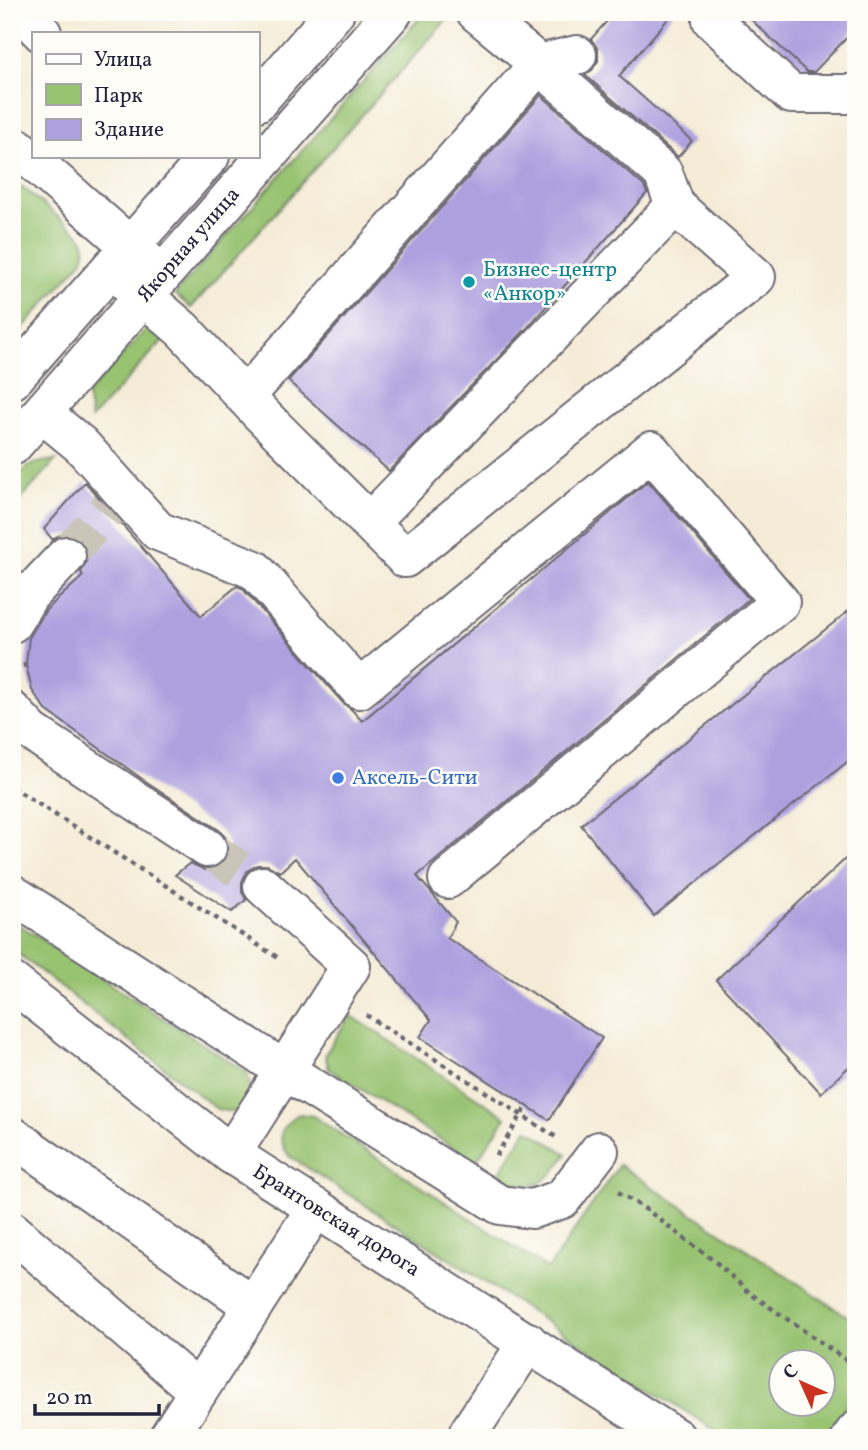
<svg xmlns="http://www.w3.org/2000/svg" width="868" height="1450" viewBox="0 0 868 1450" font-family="Vollkorn,serif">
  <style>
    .green { fill: #98c371; stroke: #5d7256; stroke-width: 2; fill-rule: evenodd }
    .building { fill: #ada0df }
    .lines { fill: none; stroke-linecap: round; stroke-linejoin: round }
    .minor-tunnel { stroke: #cbc4b8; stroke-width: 38; stroke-dasharray: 38 19; stroke-linecap: butt }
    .minor-casing { stroke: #6c6972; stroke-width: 42 }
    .path { stroke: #6c6972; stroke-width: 4.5; stroke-dasharray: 5 5; stroke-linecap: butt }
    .minor { stroke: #fff; stroke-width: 38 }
    .culture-dot { fill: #0f9aa8; stroke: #fdfcf7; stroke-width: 2.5 }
    .shop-dot { fill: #3f7fe0; stroke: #fdfcf7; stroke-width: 2.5 }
    .labels { text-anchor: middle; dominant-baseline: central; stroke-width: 5; stroke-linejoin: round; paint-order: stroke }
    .street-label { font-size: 21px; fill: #22223b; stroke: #fdfcf7 }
    .culture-label { font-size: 21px; fill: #0d838f; stroke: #fdfcf7; text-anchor: start }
    .shop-label { font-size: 21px; fill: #366cbe; stroke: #fdfcf7; text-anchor: start }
  </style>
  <rect width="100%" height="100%" fill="#fdfcf7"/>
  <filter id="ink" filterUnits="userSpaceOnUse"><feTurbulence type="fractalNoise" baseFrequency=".0143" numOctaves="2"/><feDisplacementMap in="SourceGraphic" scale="14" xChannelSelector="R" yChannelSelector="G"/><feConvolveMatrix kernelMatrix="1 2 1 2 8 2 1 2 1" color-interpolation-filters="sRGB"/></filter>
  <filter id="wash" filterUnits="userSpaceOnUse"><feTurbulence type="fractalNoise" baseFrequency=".00686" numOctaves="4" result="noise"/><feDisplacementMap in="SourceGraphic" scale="28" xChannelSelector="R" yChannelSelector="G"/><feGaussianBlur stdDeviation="1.57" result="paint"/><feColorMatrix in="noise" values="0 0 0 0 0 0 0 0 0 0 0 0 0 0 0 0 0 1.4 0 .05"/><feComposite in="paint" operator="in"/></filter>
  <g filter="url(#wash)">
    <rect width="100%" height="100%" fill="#f5ecd7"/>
    <g class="green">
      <path d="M425 12H444L449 17 191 308 175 294Z"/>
      <path d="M22 187 80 235C86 244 87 249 83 260L12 340V198Z"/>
      <path d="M147 328 155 330 165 338 91 419 87 394Z"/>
      <path d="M56 460 12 509V482C27 465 33 462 56 460Z"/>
      <path d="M12 920 246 1072C254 1088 250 1095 241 1110L231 1112 217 1109 12 949Z"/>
      <path d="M350 1015 506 1117 476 1162 329 1069 325 1055Z"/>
      <path d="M299 1114 313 1116 548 1269 619 1165 856 1322V1387L829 1438H727L289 1156C276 1137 279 1126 299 1114ZM822 1362V1404H780V1362Z"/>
      <path d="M527 1129 567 1154C546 1185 533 1195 498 1175Z"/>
    </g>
    <g id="blocks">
      <g class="building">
        <path d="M615 12H674L619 76 692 141 678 157 585 75 592 70 598 61V49L591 39Z"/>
        <path d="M743 12H856V28L814 72H807Z"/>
        <path d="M541 95 644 186 647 193 528 327 389 471 288 381Z"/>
        <path d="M648 481 749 599 417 876 456 922 447 938 602 1038 549 1120 420 1037 431 1020 295 858 280 872 267 865H257L247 871 242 882V892L246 900 232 912 175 875 190 863 205 870 217 867 226 859 229 850 226 838 219 830 141 778 46 710 32 690 26 665 29 638 46 610 83 576 81 572 87 560V549L80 540 70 535H60L52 539 44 529 85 482 201 616 237 586 242 588 343 703 352 710 362 721Z"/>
        <path d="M856 605V755L654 916 581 825Z"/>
        <path d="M856 849V1060L821 1093 716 980Z"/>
      </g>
    </g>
  </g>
  <g filter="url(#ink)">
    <use href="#blocks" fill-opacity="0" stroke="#6c6972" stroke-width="2"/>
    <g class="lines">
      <g class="minor-tunnel">
        <path d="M66 556 109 508"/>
        <path d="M207 848 263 886"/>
      </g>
      <g class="minor-casing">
        <g id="minor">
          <path d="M22 12 42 33"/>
          <path d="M476 12 539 64 663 173 675 206"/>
          <path d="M718 12 712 20 791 94H856"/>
          <path d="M257 102 335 12"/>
          <path d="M18 148 148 262"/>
          <path d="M111 268 183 330 260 413 405 558 756 277 675 206 370 522"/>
          <path d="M12 380 210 156"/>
          <path d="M245 397 539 64 577 55"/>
          <path d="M42 413 81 445 158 531 255 570 359 689 651 451 780 602 448 879"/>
          <path d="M12 446 393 12"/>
          <path d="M12 623 29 595 66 556"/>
          <path d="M12 711 32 732 207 848"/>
          <path d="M12 894 284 1070 500 1205 532 1209 562 1199 599 1151"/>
          <path d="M12 982 231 1154 676 1438"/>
          <path d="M12 1136 253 1306"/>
          <path d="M231 1154 351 966 263 886"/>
          <path d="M12 1231 198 1391"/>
          <path d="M469 1432 528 1342"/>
          <path d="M168 1438 316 1208"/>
          <path d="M851 1438 856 1431"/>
        </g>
      </g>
      <g class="path">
        <path d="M13 668 26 665"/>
        <path d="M12 787 280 959"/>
        <path d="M366 1015 559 1139"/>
        <path d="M496 1156 527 1106"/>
        <path d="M618 1192 647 1210 718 1264 751 1294 856 1367"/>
      </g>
      <use href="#minor" class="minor"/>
    </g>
  </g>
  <circle class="culture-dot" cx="469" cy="282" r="7"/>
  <circle class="shop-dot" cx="338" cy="778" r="7"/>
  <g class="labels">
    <g class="street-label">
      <text transform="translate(189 245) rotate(-49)">Якорная улица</text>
      <text transform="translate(336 1221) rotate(32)">Брантовская дорога</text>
    </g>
    <g class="culture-label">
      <text x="483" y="270">Бизнес-центр<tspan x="483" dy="24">«Анкор»</tspan></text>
    </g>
    <g class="shop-label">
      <text x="352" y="778">Аксель-Сити</text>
    </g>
  </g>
  <rect width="868" height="1450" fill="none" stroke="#fdfcf7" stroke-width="42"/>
  <rect x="32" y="32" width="228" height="126" fill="#fdfcf7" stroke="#a5a5ac" stroke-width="2"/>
  <rect x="46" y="54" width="35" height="10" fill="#ffffff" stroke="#a5a5ac" stroke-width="2"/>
  <text x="94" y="66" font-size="21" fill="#22223b">Улица</text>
  <rect x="46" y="84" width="35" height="21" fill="#98c371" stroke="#a5a5ac" stroke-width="2"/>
  <text x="94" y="102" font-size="21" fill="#22223b">Парк</text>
  <rect x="46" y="119" width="35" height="21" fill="#ada0df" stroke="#a5a5ac" stroke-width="2"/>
  <text x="94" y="136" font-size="21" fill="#22223b">Здание</text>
  <g transform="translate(802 1383) rotate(315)"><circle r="33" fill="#fdfcf7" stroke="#a5a5ac" stroke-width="2"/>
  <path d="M0-5L12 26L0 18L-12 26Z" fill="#c8321e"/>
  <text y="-10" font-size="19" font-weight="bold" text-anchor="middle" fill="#22223b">С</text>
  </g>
  <path d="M35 1404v10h124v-10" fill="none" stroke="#22223b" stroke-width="3.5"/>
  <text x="46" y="1404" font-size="21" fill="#22223b" stroke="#fdfcf7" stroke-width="5" paint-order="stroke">20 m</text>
</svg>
